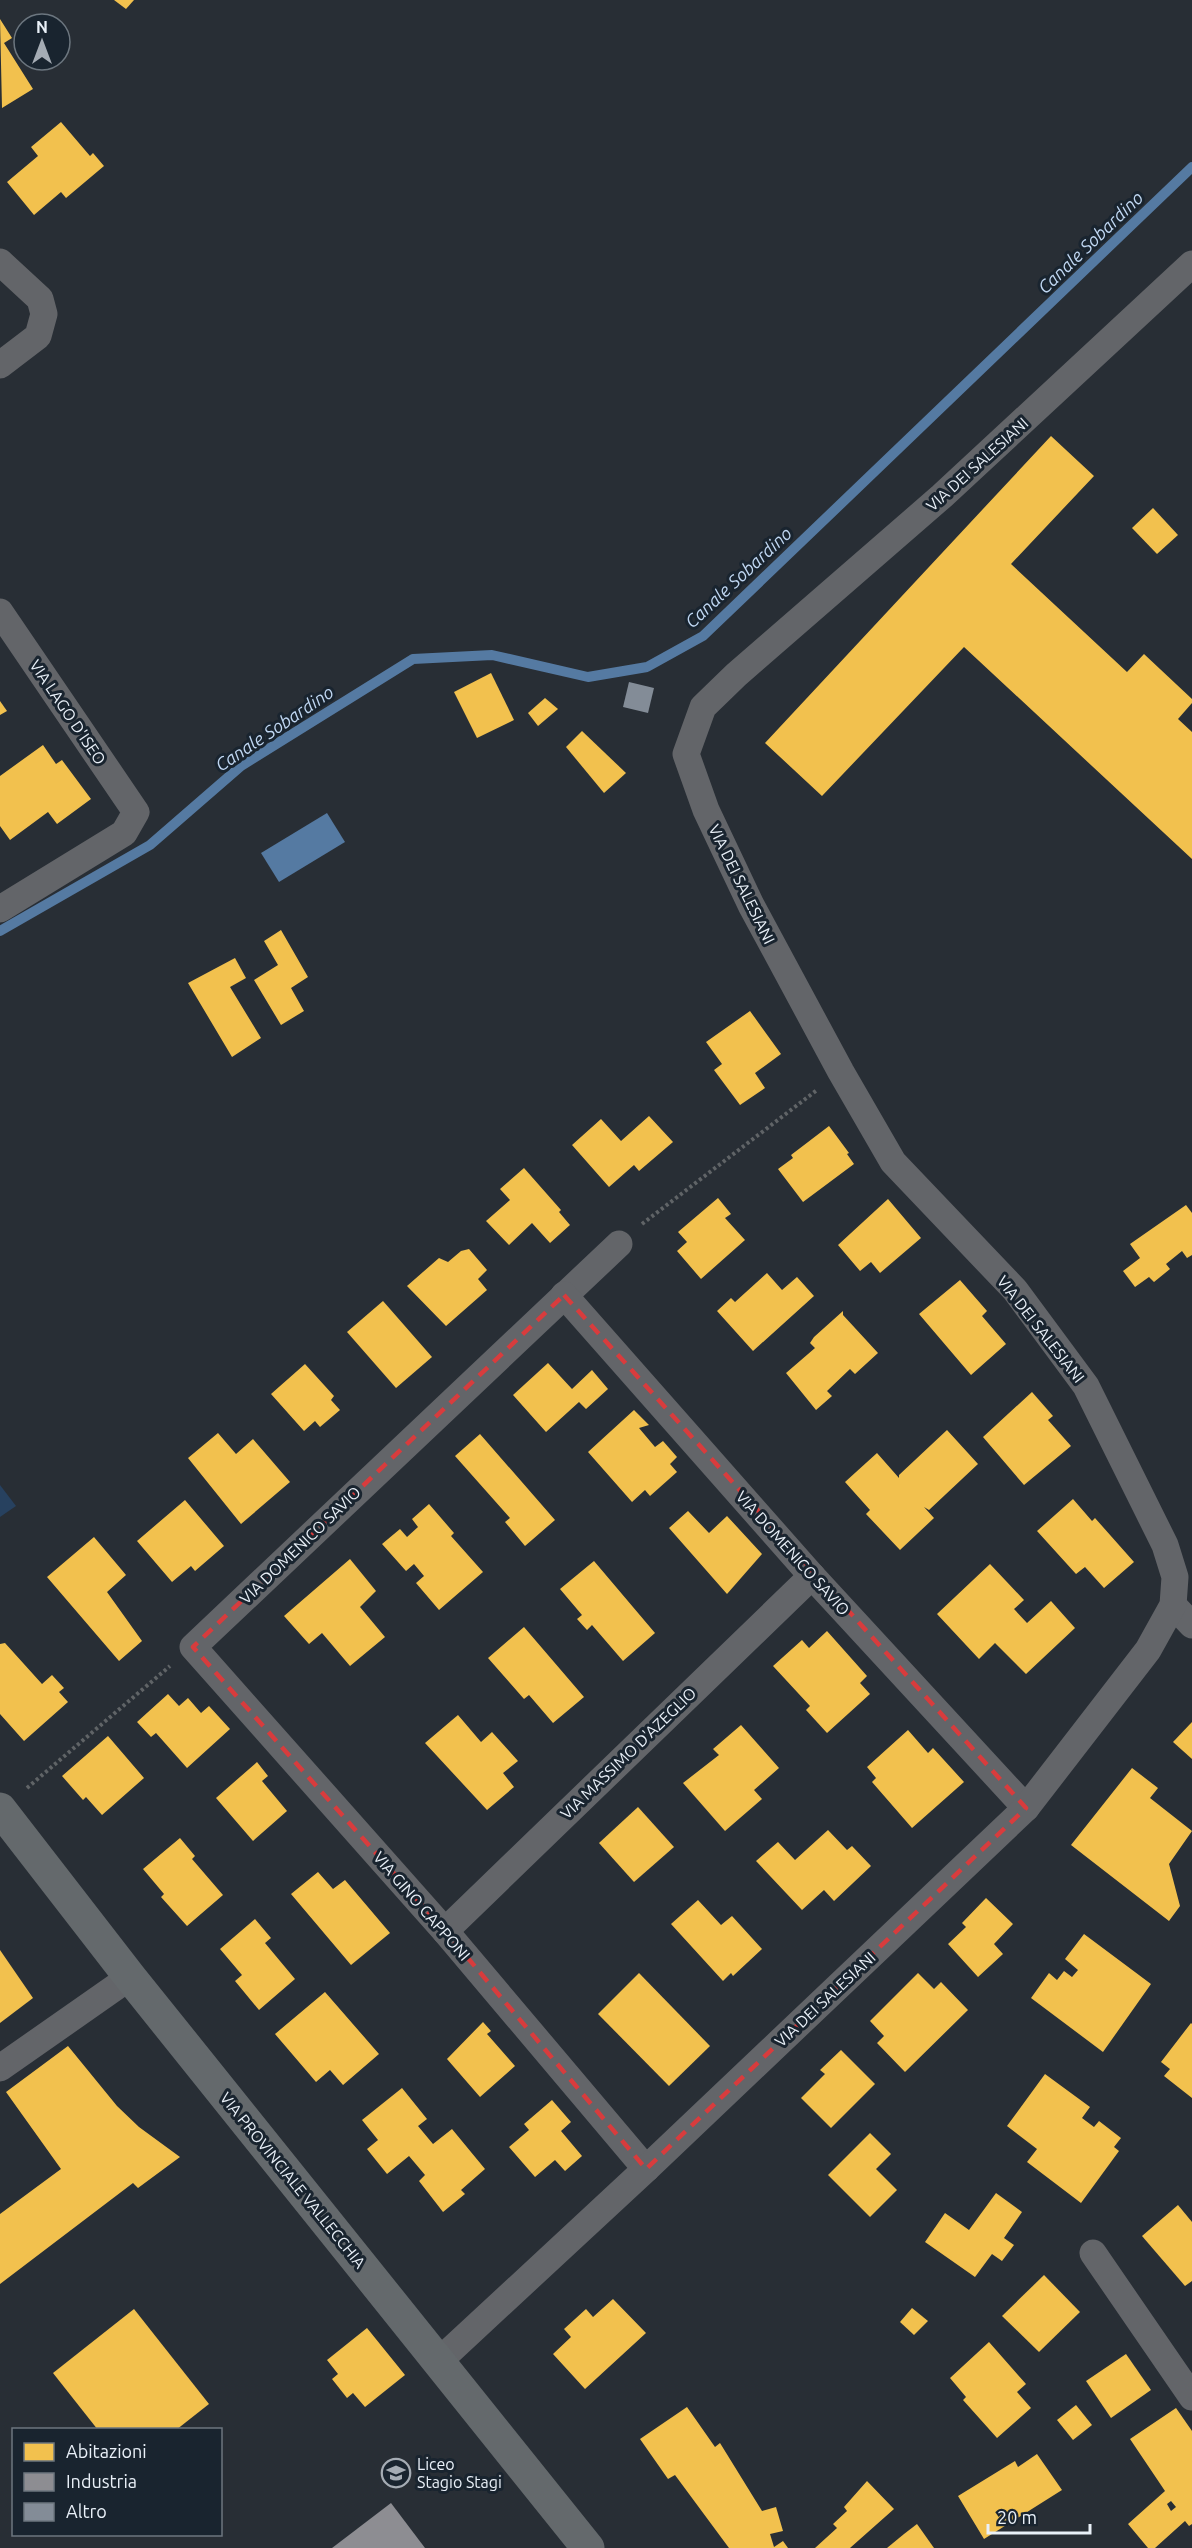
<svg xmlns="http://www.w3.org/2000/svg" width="1192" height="2548" viewBox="0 0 1192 2548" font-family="Ubuntu,sans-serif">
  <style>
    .green { fill: #27415f }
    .water { fill: #557aa2 }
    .homes { fill: #f2c14e; fill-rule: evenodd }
    .industry { fill: #8d8d92 }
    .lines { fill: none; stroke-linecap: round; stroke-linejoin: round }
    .stream { stroke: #557aa2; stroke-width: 10 }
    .building { fill: #838c97 }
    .path { stroke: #606467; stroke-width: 4; stroke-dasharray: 3 3; stroke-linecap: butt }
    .street { stroke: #636569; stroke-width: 27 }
    .secondary { stroke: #64696c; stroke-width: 33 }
    .marked { fill: none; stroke: #d83c3d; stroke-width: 4.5; stroke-dasharray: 12 8; stroke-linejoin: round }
    .labels { text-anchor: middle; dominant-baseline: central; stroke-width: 6; stroke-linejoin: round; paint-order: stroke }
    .street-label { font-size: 16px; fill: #e9f0f8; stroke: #19242f }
    .poi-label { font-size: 16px; fill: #e9f0f8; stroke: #19242f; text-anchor: start }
    .water-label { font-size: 18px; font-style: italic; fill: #c0d7f2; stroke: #19242f }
  </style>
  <rect width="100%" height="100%" fill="#282e35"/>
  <path class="green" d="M0 1485 16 1506 0 1517Z"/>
  <path class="water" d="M327 813 345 842 279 882 261 853Z"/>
  <g class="homes">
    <path d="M114 0H134L126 9Z"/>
    <path d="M0 19 12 38 4 43 33 89 2 108Z"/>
    <path d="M61 122 90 156 93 153 104 166 66 198 61 192 34 215 7 182 38 156 31 147Z"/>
    <path d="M1051 436 1094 476 1011 564 1127 672 1144 654 1192 699V703L1178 719 1192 732V859L964 647 822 796 765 743Z"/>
    <path d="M1153 508 1178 535 1157 554 1132 528Z"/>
    <path d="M491 673 514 720 477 738 454 692Z"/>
    <path d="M545 698 558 709 538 726 528 713Z"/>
    <path d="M0 701 7 711 0 715Z"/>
    <path d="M582 731 626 773 604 793 566 747Z"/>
    <path d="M43 745 56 764 62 760 91 799 57 824 48 812 10 840 0 826V776Z"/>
    <path d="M281 930 308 977 291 988 304 1011 281 1025 254 980 278 965 264 941Z"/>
    <path d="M235 958 246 978 230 987 261 1038 232 1057 188 983Z"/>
    <path d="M750 1011 781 1054 755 1073 765 1088 740 1105 714 1070 722 1064 706 1042Z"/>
    <path d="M649 1116 673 1142 639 1171 634 1165 609 1187 572 1145 601 1119 621 1141Z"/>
    <path d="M829 1126 849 1153 847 1154 854 1164 803 1202 778 1169 793 1158 791 1155Z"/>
    <path d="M524 1168 561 1210 559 1212 570 1225 550 1243 532 1223 509 1245 486 1221 510 1200 500 1189Z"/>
    <path d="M718 1198 731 1214 725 1218 745 1240 701 1279 677 1251 687 1242 678 1232Z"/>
    <path d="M888 1199 921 1238 880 1273 871 1262 860 1271 838 1245Z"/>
    <path d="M1186 1205 1192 1213V1255L1187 1258 1182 1251 1166 1264 1170 1269 1154 1282 1149 1277 1135 1287 1123 1271 1140 1258 1130 1244Z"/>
    <path d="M469 1249 487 1270 478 1279 487 1290 446 1326 407 1286 439 1258 448 1262 461 1251Z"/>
    <path d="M767 1273 782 1290 797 1277 814 1296 753 1351 717 1311 731 1298 735 1302Z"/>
    <path d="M960 1280 987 1311 982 1316 1006 1344 971 1375 919 1314Z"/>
    <path d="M383 1301 432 1357 396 1388 347 1332Z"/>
    <path d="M843 1311V1315L878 1353 855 1374 850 1369 827 1391 832 1396 816 1410 786 1373 815 1348 810 1343 814 1337Z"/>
    <path d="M548 1363 572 1389 592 1370 608 1389 586 1409 579 1402 546 1432 513 1395Z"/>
    <path d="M305 1364 334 1396 331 1400 340 1410 320 1427 315 1421 304 1431 271 1394Z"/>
    <path d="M1032 1392 1053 1416 1048 1420 1071 1446 1024 1485 983 1437Z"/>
    <path d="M634 1410 649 1425 639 1428 655 1447 663 1441 677 1457 670 1464 677 1472 650 1496 645 1490 632 1502 588 1452Z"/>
    <path d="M947 1430 978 1464 929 1510 924 1507 934 1518 900 1550 866 1514 870 1510 845 1482 877 1453 899 1478V1475Z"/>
    <path d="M218 1433 236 1454 253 1439 290 1482 241 1524 188 1458Z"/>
    <path d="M480 1434 555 1520 525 1546 505 1522 510 1518 455 1456Z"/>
    <path d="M1073 1499 1092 1521 1095 1518 1134 1562 1104 1588 1085 1567 1076 1574 1037 1531Z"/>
    <path d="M185 1500 224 1546 195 1571 191 1566 172 1582 137 1541Z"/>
    <path d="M429 1504 454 1533 451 1536 483 1572 439 1610 416 1583 424 1576 414 1564 406 1571 382 1544 400 1529 407 1537 418 1527 412 1519Z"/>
    <path d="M688 1511 709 1533 727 1516 762 1554 727 1594 669 1528Z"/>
    <path d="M94 1537 126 1575 107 1592 142 1641 119 1661 47 1577Z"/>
    <path d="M350 1559 376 1591 360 1607 385 1637 350 1666 322 1633 309 1644 284 1616Z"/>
    <path d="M594 1561 655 1633 623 1661 592 1625 587 1630 577 1619 582 1615 560 1589Z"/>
    <path d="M990 1564 1024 1600 1014 1609 1027 1623 1051 1601 1075 1628 1026 1674 995 1643 979 1659 937 1614Z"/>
    <path d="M524 1627 584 1697 553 1723 529 1695 524 1699 488 1658Z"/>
    <path d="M827 1631 867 1676 860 1683 870 1694 827 1733 806 1710 810 1706 773 1666 802 1640 809 1648Z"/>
    <path d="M5 1643 42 1684 52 1675 64 1688 59 1692 68 1702 24 1741 0 1714V1644Z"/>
    <path d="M168 1694 179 1706 188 1698 201 1713 209 1706 230 1729 187 1768 156 1733 151 1737 137 1722Z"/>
    <path d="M458 1715 481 1742 492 1732 518 1761 503 1773 514 1787 487 1810 425 1743Z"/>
    <path d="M1192 1722V1759L1173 1742Z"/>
    <path d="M741 1725 779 1768 754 1790 762 1799 725 1831 683 1783 719 1755 713 1749Z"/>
    <path d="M908 1730 928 1753 933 1748 964 1782 912 1828 872 1782 876 1778 867 1767Z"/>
    <path d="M108 1736 144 1778 102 1815 86 1797 83 1800 62 1776Z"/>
    <path d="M257 1762 268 1776 262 1781 287 1811 253 1841 216 1798Z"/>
    <path d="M1132 1768 1158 1788 1150 1798 1192 1831 1169 1864 1180 1906 1169 1921 1071 1845Z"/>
    <path d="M638 1807 674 1847 634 1882 599 1843Z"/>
    <path d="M828 1830 847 1850 852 1846 871 1866 834 1901 824 1890 802 1910 756 1861 778 1842 795 1860Z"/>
    <path d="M180 1838 195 1856 192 1859 223 1895 187 1926 161 1897 164 1894 143 1869Z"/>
    <path d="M318 1872 333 1889 345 1880 390 1933 351 1965 291 1894Z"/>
    <path d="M986 1898 1013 1924 994 1944 1003 1954 978 1977 948 1944 966 1927 962 1923Z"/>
    <path d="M698 1900 721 1925 732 1916 762 1949 733 1976 731 1973 723 1981 671 1924Z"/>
    <path d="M255 1919 271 1938 265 1943 295 1979 259 2010 235 1981 242 1975 220 1949Z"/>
    <path d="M1084 1934 1151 1984 1103 2052 1031 1998 1049 1973 1057 1980 1064 1971 1072 1977 1078 1970 1065 1959Z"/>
    <path d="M0 1950 33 1998 0 2023Z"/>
    <path d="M639 1973 710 2046 669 2086 598 2014Z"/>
    <path d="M918 1973 934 1989 941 1982 968 2010 905 2072 877 2043 884 2036 870 2021Z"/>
    <path d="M325 1992 379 2054 343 2085 330 2070 316 2082 275 2034Z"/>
    <path d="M483 2022 491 2031 487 2034 515 2066 480 2097 447 2059Z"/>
    <path d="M1191 2023 1192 2024V2098L1164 2076 1170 2069 1161 2062Z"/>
    <path d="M68 2046 117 2106 139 2127 180 2157 138 2188 133 2183 0 2284V2214L61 2169 6 2092Z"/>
    <path d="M841 2050 875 2084 831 2128 801 2098 825 2074 820 2070Z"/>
    <path d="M1045 2074 1090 2107 1082 2118 1094 2127 1099 2121 1121 2138 1114 2147 1119 2151 1081 2203 1027 2162 1037 2149 1007 2126Z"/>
    <path d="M402 2088 427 2119 418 2126 433 2144 452 2129 485 2169 461 2190 465 2194 443 2212 419 2181 425 2175 409 2156 387 2174 367 2149 378 2140 362 2120Z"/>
    <path d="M552 2100 571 2122 561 2131 582 2156 565 2171 555 2160 535 2177 509 2147 529 2130 524 2124Z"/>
    <path d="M870 2133 891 2154 876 2169 897 2190 870 2217 828 2175Z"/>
    <path d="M996 2193 1022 2212 1004 2238 1014 2245 1002 2261 992 2254 975 2277 925 2242 945 2213 969 2230Z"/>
    <path d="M1178 2205 1192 2222V2281L1185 2286 1142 2236Z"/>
    <path d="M1044 2275 1080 2312 1039 2352 1002 2316Z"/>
    <path d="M613 2299 646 2333 585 2389 553 2354 571 2337 564 2329 586 2309 593 2317Z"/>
    <path d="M912 2308 928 2321 914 2335 900 2322Z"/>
    <path d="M134 2309 209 2404 176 2430H98L53 2373Z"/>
    <path d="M367 2328 405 2375 365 2407 353 2393 347 2398 332 2379 338 2374 327 2360Z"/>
    <path d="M989 2342 1026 2384 1017 2392 1031 2408 997 2438 963 2400 966 2397 950 2378Z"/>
    <path d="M1126 2354 1151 2390 1111 2418 1086 2381Z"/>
    <path d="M1076 2405 1092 2425 1073 2440 1057 2420Z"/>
    <path d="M687 2407 715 2447 720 2443 762 2511 776 2507 783 2531 770 2534 774 2547 783 2541 788 2548H729L675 2475 668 2479 640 2439Z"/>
    <path d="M1176 2408 1192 2431V2524L1189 2526 1185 2521 1155 2548H1148L1128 2524 1165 2491 1130 2439ZM1171 2501 1176 2507 1171 2511 1167 2504Z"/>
    <path d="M1037 2454 1062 2490 984 2539 958 2496 1015 2461 1018 2467Z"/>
    <path d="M867 2481 894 2509 850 2548H815L837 2528 833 2524 847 2511 844 2507Z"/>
    <path d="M917 2524 934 2548H887L904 2534Z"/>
  </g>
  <path class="industry" d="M391 2503 425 2548H332Z"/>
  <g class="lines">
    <path class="stream" d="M0 931 150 845 241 766 413 659 492 655 588 677 647 667 703 636 1192 167"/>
  </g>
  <path class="building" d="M629 682 654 688 648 713 623 707Z"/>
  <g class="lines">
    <g class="path">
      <path d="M642 1224 817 1090"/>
      <path d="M27 1788 170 1666"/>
    </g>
    <g class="street">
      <path d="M0 262 40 299 44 314 38 336 0 365"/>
      <path d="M0 612 136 812 124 833 0 909"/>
      <path d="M619 1244 193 1647 445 1931 646 2169"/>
      <path d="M564 1295 812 1576 1026 1808"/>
      <path d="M1173 1605 1192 1625"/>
      <path d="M445 1931 812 1576"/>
      <path d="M0 2068 130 1977"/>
      <path d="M1093 2253 1192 2397"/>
      <path d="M438 2362 646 2169 1026 1808 1148 1650 1173 1605 1175 1577 1165 1545 1086 1386 1015 1290 893 1162 841 1072 751 905 706 810 686 754 703 707 736 675 942 496 1192 264"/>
    </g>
    <path class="secondary" d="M0 1809 130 1977 588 2548"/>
  </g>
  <path class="marked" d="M564 1295 1026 1808 646 2169 445 1931 193 1647Z"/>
  <defs>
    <g id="school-ring" transform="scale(1.5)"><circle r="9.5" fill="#19242f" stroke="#a5acb4" stroke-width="1.5"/><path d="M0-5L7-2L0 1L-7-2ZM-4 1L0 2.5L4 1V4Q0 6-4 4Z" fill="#a5acb4"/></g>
  </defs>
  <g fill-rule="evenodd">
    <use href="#school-ring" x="396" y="2473"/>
  </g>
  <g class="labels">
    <g class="street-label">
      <text transform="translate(977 464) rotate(-42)">VIA DEI SALESIANI</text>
      <text transform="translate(68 712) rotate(56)">VIA LAGO D'ISEO</text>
      <text transform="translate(742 884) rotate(64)">VIA DEI SALESIANI</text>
      <text transform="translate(1041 1329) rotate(52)">VIA DEI SALESIANI</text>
      <text transform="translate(300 1545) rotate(-44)">VIA DOMENICO SAVIO</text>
      <text transform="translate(793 1553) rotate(48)">VIA DOMENICO SAVIO</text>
      <text transform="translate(628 1753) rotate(-44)">VIA MASSIMO D'AZEGLIO</text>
      <text transform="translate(422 1906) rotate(49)">VIA GINO CAPPONI</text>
      <text transform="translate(825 1999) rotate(-43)">VIA DEI SALESIANI</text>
      <text transform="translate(293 2180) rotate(51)">VIA PROVINCIALE VALLECCHIA</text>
    </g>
    <g class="poi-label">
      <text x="417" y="2464">Liceo<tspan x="417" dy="18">Stagio Stagi</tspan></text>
    </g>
    <g class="water-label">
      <text transform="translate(1090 242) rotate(-44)">Canale Sobardino</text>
      <text transform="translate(738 577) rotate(-43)">Canale Sobardino</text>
      <text transform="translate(274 728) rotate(-34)">Canale Sobardino</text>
    </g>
  </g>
  <rect x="12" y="2428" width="210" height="108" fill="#19242f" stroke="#6c767f" stroke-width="1.5"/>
  <rect x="24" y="2443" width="30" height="18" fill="#f2c14e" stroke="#6c767f" stroke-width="1.5"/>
  <text x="66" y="2458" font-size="18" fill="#e9f0f8">Abitazioni</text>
  <rect x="24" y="2473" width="30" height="18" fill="#8d8d92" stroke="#6c767f" stroke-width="1.5"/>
  <text x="66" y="2488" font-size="18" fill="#e9f0f8">Industria</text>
  <rect x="24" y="2503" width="30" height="18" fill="#838c97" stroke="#6c767f" stroke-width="1.5"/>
  <text x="66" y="2518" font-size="18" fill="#e9f0f8">Altro</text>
  <g transform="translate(42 42)"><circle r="28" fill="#19242f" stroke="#6c767f" stroke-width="1.5"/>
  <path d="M0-4.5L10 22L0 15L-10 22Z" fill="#a5acb4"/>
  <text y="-9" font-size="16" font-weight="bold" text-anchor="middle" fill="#e9f0f8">N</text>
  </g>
  <path d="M988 2524v9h102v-9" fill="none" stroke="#e9f0f8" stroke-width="3"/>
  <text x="997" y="2524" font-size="18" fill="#e9f0f8" stroke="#19242f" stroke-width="4.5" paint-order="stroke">20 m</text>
</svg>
